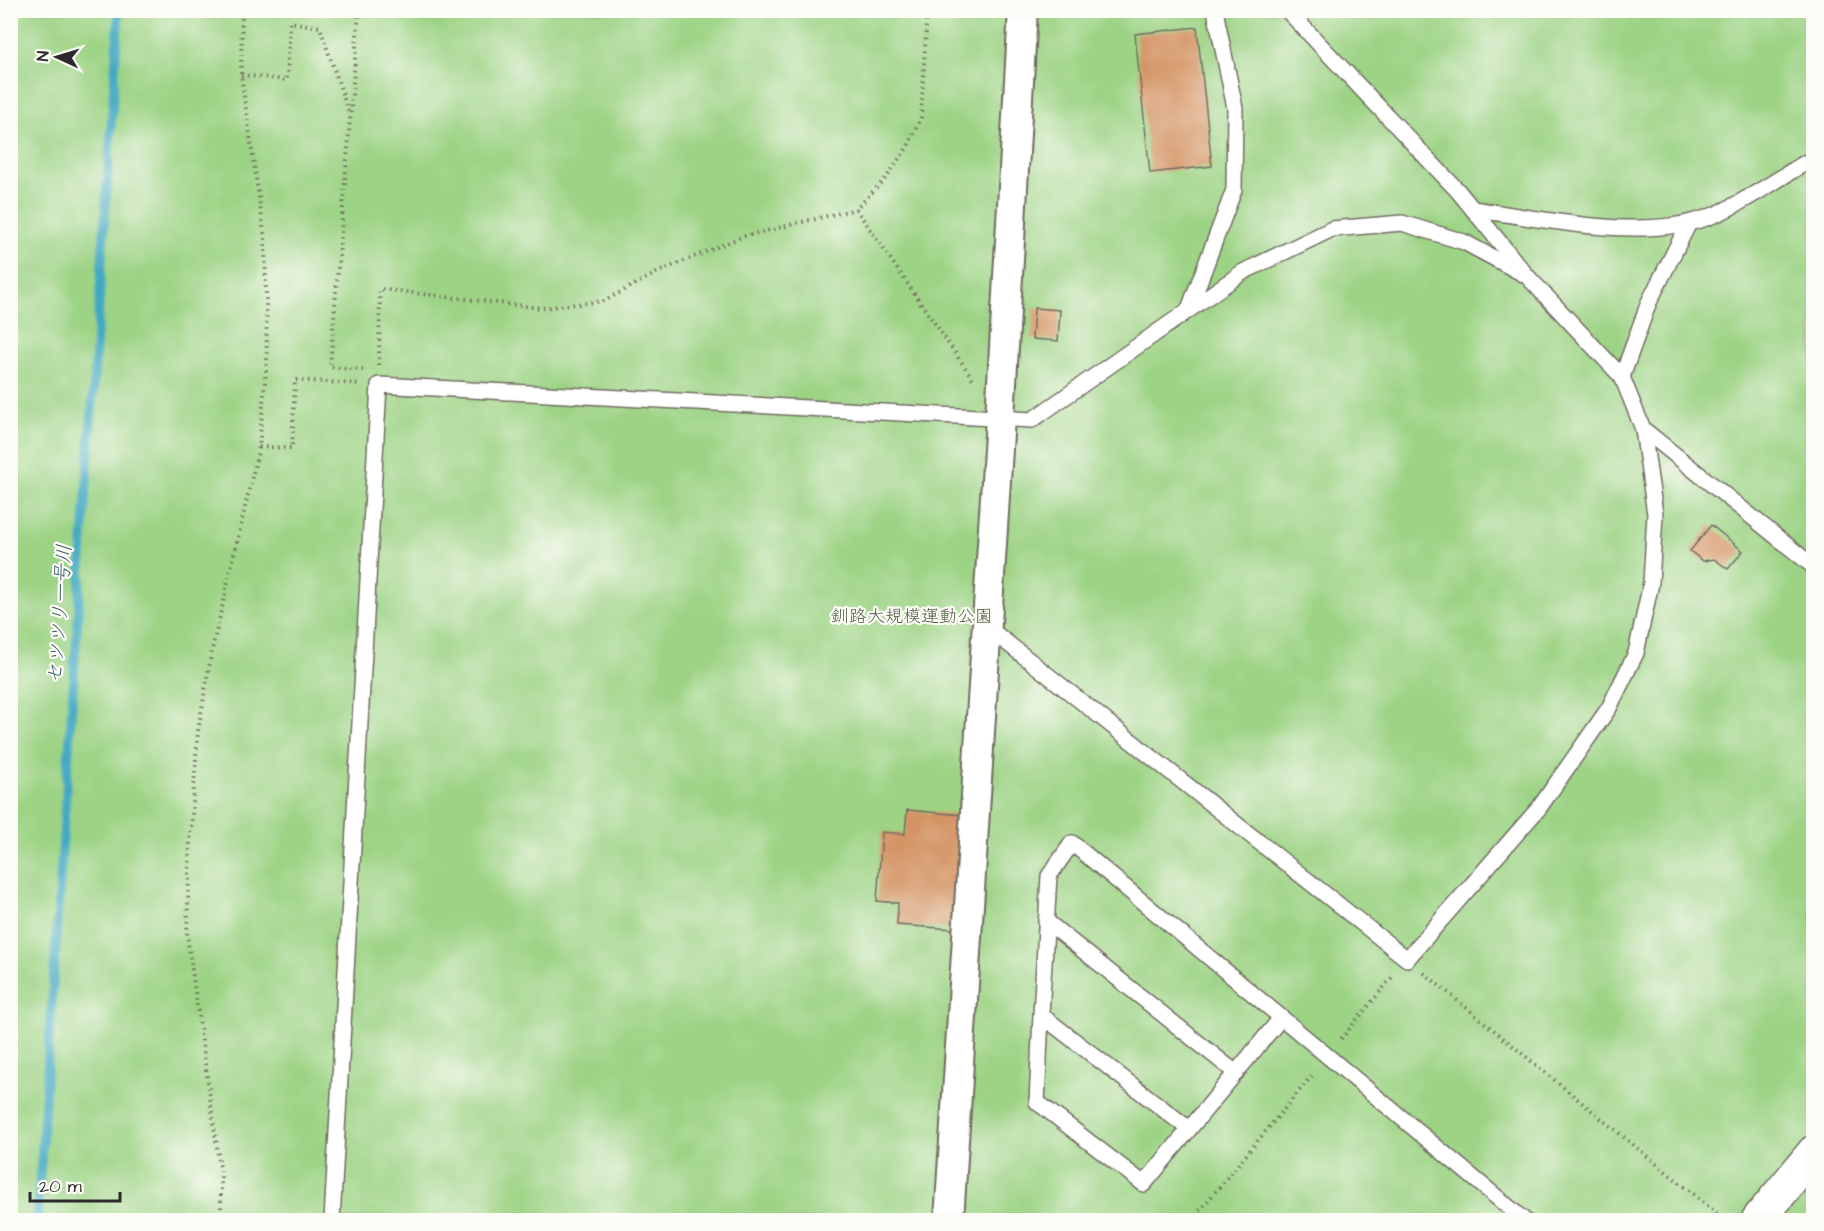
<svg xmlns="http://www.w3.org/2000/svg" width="1824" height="1231" font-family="'Architects Daughter','Klee One',sans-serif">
  <rect width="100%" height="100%" fill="#fdfcf7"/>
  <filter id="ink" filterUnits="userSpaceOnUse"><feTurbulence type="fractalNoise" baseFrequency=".0167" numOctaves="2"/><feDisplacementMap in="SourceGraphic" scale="12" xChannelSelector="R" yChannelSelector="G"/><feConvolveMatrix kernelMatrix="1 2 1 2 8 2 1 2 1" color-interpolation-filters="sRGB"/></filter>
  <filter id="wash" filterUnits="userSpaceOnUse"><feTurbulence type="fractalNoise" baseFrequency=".008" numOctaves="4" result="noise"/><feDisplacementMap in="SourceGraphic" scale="24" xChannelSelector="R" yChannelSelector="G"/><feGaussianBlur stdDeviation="1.35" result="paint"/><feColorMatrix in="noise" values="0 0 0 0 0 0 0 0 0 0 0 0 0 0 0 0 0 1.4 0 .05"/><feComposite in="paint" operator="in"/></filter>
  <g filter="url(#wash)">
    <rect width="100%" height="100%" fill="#efe4c6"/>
    <path fill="#9cd384" stroke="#647f58" stroke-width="1.5" d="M10,11H1813V1220H11Z"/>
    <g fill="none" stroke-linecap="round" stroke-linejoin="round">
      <path stroke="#42a9c2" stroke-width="9" d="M37,1220L119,10"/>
    </g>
    <g id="blocks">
      <g fill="#d49465">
        <path d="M1197,27L1212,166L1150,173L1135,34Z"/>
        <path d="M1034,308L1060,310L1058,341L1032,339Z"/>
        <path d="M1711,525L1743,551L1728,569L1714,559L1703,561L1690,551Z"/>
        <path d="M907,810L962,815L954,929L897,925L898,903L877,901L882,832L905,834Z"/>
      </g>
    </g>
  </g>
  <g filter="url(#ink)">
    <use href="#blocks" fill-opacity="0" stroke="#706c61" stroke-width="1.5"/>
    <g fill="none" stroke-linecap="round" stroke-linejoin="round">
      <defs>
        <g id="service">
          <path d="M1287,10L1458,191L1527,276L1622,377L1643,429L1814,567"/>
          <path d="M1473,209C1543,219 1647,243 1714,215C1748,201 1781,176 1814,158"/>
          <path d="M1189,309L1234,190L1235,108L1215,10"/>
          <path d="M1622,377L1649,302L1689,223"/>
          <path d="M987,627L1407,959L1539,808L1609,708L1636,653L1651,583L1655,514L1643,429"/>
          <path d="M1046,921L1236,1073"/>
          <path d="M1041,1015L1037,1102L1144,1184L1281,1018"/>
          <path d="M1189,1129L1041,1015L1049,876L1072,843L1524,1220"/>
          <path d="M332,1220L379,385L1032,420L1243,272L1332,229L1402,223L1464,242L1527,276"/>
        </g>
        <path id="minor" d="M949,1220L1000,418L1023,10"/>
        <path id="tertiary" d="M1758,1220L1814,1152"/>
      </defs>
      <use href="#service" stroke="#706c61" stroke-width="18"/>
      <use href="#minor" stroke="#706c61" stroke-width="32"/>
      <use href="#tertiary" stroke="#706c61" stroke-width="36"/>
      <g stroke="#706c61" stroke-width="4" stroke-dasharray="1.5 4.5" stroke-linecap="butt">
        <path d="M359,10L330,367L363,370"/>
        <path d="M241,75L287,80L290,22L320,27L349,114"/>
        <path d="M856,209L973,379"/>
        <path d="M379,365L380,289L541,308L604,301L658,272L741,237L856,209L886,178L908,146L921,118L927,10"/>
        <path d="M259,447L292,448L295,380L359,384"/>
        <path d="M1424,973L1720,1216L1716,1220"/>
        <path d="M1341,1039L1394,975"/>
        <path d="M221,1220V1175L187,935L190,841L198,731L212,650L259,447L267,360L265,239L241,75L242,10"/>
        <path d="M1192,1220L1314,1073"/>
      </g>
      <use href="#service" stroke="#fff" stroke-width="15"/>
      <use href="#minor" stroke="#fff" stroke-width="28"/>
      <use href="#tertiary" stroke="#fff" stroke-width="33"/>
    </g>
  </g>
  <g text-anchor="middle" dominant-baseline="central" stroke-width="4.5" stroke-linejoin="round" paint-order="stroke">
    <g font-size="18" fill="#4d5d46" stroke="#fdfcf7">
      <text x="912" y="616">釧路大規模運動公園</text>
    </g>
    <g font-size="20" font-style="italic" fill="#345d67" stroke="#fdfcf7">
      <text transform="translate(60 614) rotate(-86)">セツツリ一号川</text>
    </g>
  </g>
  <rect width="1824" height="1231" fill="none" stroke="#fdfcf7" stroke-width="36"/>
  <g transform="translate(57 57) rotate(274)" stroke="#fdfcf7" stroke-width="4.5" paint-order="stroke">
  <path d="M0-4.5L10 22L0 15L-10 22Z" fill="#2b2b2b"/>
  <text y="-9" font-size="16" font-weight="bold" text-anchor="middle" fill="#2b2b2b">N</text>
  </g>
  <path d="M30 1192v9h90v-9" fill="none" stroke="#2b2b2b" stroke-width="3"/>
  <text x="39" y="1192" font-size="18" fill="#2b2b2b" stroke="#fdfcf7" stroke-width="4.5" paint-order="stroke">20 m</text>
</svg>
